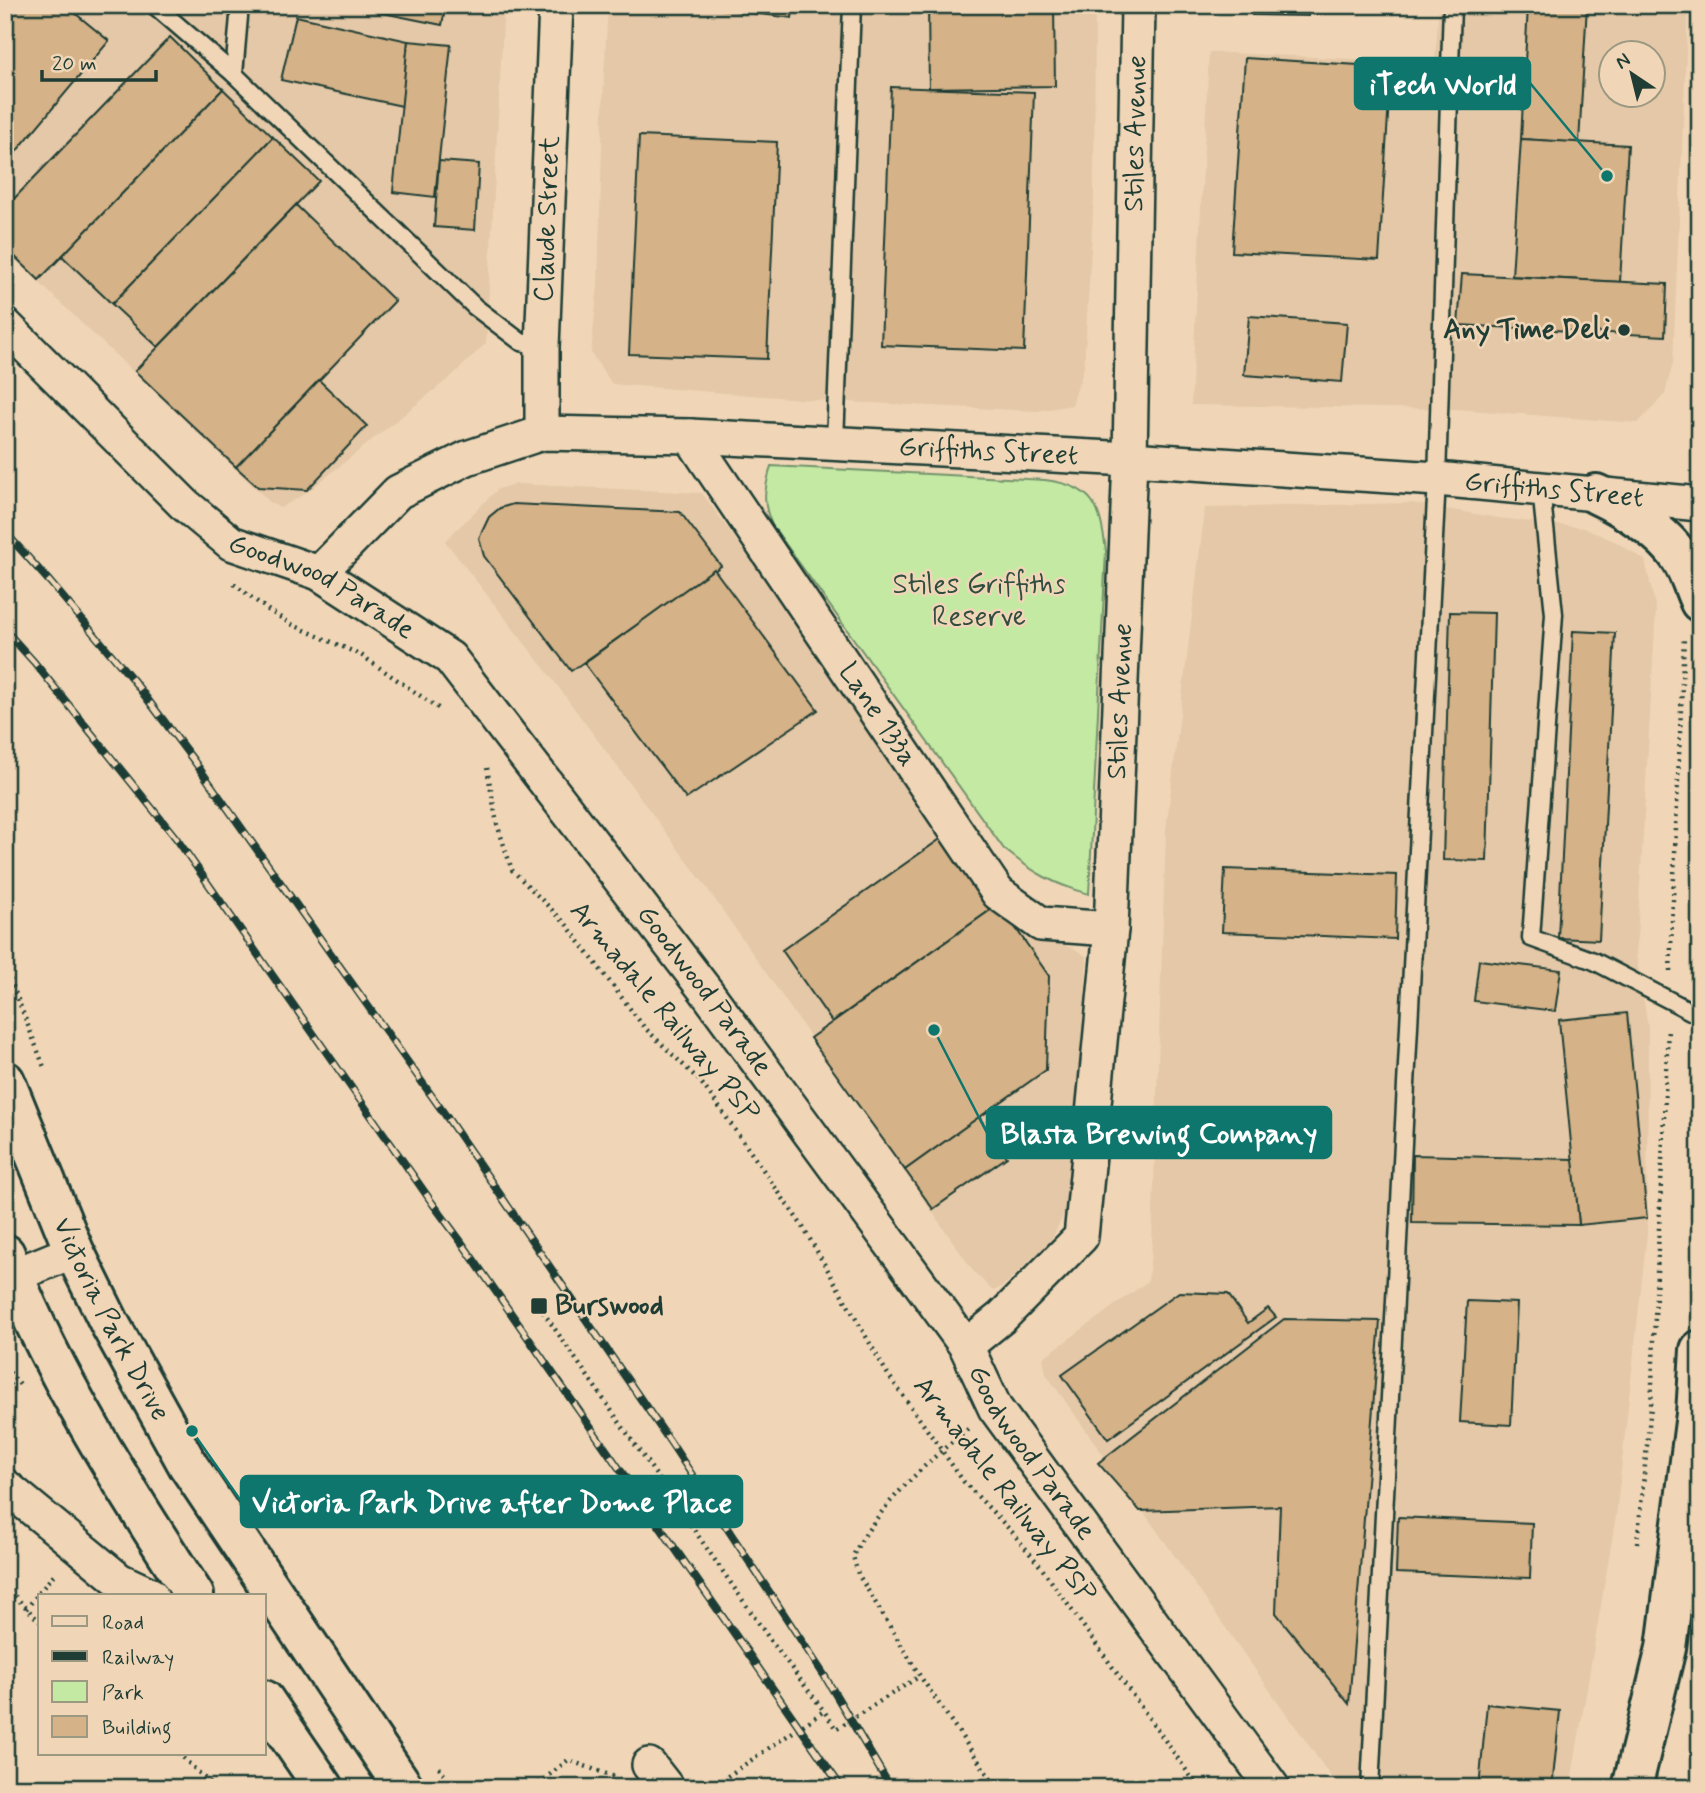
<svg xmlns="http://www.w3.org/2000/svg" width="1705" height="1793" font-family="Mynerve,sans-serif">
  <rect width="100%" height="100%" fill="#f0d6b7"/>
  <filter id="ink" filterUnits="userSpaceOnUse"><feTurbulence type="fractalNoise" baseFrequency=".0143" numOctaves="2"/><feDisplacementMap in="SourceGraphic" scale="14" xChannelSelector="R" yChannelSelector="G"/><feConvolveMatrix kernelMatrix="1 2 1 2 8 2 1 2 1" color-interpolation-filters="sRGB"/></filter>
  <g filter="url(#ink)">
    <g fill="#e4c8a7" fill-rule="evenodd">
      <path d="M5,5H504L486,343L453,375L305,494L280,508L271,503L5,250Z"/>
      <path d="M608,5H1095L1094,198L1084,367L1072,405L1037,411L827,401L612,384L591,353L598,285L604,76Z"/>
      <path d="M1439,5H1688L1673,363L1665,394L1638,423L1455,409L1191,405L1209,52L1435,63ZM1610,52H1652V94H1610Z"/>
      <path d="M516,484L702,493L1016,926L1075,949L1087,957L1078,1134L1070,1201L1051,1241L1003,1286L993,1291L974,1272L707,888L554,681L445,541L498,489Z"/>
      <path d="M1412,503L1498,518L1584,528L1616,542L1645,560L1656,610L1636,955L1648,1027L1647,1234L1616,1516L1570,1788H1339L1046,1374L1043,1358L1148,1281L1152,1243L1166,830L1205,508Z"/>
    </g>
    <path fill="#c4e9a3" stroke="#72936c" stroke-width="2" d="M771,466L1045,480C1095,486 1100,507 1106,551L1089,894C1053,884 1034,873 1004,849L772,525C762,502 764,491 771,466Z"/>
    <g fill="#d5b287" stroke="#1f3d34" stroke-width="2">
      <path d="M8,5H65L109,41L5,165V9Z"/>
      <path d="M344,5H446L442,25Z"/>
      <path d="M688,5H794L792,18Z"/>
      <path d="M928,5H1054L1055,86L929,88Z"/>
      <path d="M1252,5H1308V16L1252,15Z"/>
      <path d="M1528,5H1587L1579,143L1521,139Z"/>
      <path d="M296,16L408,41L402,106L281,80Z"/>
      <path d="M170,37L223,89L39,280L5,247V208Z"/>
      <path d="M408,41L451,45L435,197L393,192Z"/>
      <path d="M1245,58L1391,67L1379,260L1232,252Z"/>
      <path d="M891,87L1034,92L1024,351L881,345Z"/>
      <path d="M223,89L273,137L112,304L62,256Z"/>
      <path d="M639,136L777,142L767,359L629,354Z"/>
      <path d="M273,137L319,181L158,347L112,304Z"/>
      <path d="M1521,139L1628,145L1620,282L1512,276Z"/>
      <path d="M439,161L479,164L475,230L434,227Z"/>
      <path d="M296,205L395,301L236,467L135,371Z"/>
      <path d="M1462,274L1667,284L1665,336L1458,325Z"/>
      <path d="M1249,316L1347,323L1342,382L1244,375Z"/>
      <path d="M319,380L367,426L307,490L258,487L236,467Z"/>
      <path d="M513,504L680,512L721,566L571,671L484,556L479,538L489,517L500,508Z"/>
      <path d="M714,569L818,710L686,799L584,663Z"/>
      <path d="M1450,612L1494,613L1487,861L1443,860Z"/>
      <path d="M1573,631L1615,633L1599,940L1558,938Z"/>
      <path d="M949,833L999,904L832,1022L782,950Z"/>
      <path d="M1225,869L1397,875L1395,939L1222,932Z"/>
      <path d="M999,904L1049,976L1046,1070L905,1170L810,1038Z"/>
      <path d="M1479,960L1561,970L1555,1011L1474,1001Z"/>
      <path d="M1627,1013L1647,1218L1579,1225L1559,1020Z"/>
      <path d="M979,1117L1007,1157L933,1209L905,1170Z"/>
      <path d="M1413,1155L1573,1159L1579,1225L1412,1223Z"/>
      <path d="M1179,1292L1228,1294L1248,1323L1268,1308L1276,1317L1108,1439L1062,1375Z"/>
      <path d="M1467,1301L1517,1303L1511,1425L1460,1422Z"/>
      <path d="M1284,1319L1380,1321L1349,1704L1276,1613L1280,1506L1140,1511L1098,1463Z"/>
      <path d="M1398,1517L1532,1523L1530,1578L1396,1573Z"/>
      <path d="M1487,1704L1560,1711L1552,1788H1479Z"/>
    </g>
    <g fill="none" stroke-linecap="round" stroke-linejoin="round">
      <defs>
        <g id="lane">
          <path d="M154,5L234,74L475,307L521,342L542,347"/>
          <path d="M234,74L240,5"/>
          <path d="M835,442L852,5"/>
          <path d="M1541,489L1554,614L1531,938L1594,961L1700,1016"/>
          <path d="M1370,1788L1437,479L1452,5"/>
        </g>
        <g id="street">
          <path id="s1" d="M5,325L184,504L231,543L319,573L450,658L706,991L966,1346L995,1408L1273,1788"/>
          <path id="s2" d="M542,433V347L556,5"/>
          <path id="s3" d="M690,436L998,893L1041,924L1111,929"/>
          <path id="s4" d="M319,573L398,492L467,458L542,433L690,436L1130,459L1437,479L1700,504"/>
          <path d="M5,1279L74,1251"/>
          <path id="s5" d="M966,1346L1002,1317L1081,1237L1111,929L1130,459L1138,5"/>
          <path d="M5,1486L119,1580L151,1595"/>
          <path d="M649,1765L667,1788"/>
        </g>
        <g id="secondary">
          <path id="s6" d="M5,1081L74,1251L110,1324L188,1465L404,1788"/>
          <path d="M5,1254C52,1375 124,1487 194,1595"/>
          <path d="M264,1700L324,1788"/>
        </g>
        <g id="highway">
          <path d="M1596,494C1624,507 1666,533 1682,561C1690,574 1694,589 1700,602"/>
          <path d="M1632,1788L1666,1648L1696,1414L1700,1350"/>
        </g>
      </defs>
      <use href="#lane" stroke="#1f3d34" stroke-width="21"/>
      <use href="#street" stroke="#1f3d34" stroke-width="38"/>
      <use href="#secondary" stroke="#1f3d34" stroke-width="44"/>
      <use href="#highway" stroke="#1f3d34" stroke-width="44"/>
      <g stroke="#1f3d34" stroke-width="4.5" stroke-dasharray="2 5" stroke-linecap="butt">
        <path d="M1700,386V402"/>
        <path d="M234,584L268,610L291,624L361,655L441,710"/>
        <path d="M487,768L497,824L512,870L566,924L644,1027L700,1081L717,1104L803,1227L887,1373L964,1482L1012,1532L1041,1567L1199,1788"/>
        <path d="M5,966L44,1067"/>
        <path d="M1670,971L1684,637"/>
        <path d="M539,1306L771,1641L824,1711"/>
        <path d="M5,1367L20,1385"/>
        <path d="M5,1390L13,1380"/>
        <path d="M968,1429C928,1460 875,1510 853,1556L858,1574L920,1676L997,1788"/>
        <path d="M1637,1544L1651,1406L1668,1028"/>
        <path d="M5,1586L40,1622"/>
        <path d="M26,1609L55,1573"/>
        <path d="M178,1753L215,1788"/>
        <path d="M439,1767L453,1788"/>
        <path d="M533,1788L568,1760L615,1777"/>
        <path d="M710,1788L824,1711L836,1729L920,1676"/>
        <path d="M1589,1788L1592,1775"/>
      </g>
      <use href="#lane" stroke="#f0d6b7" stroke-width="16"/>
      <use href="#street" stroke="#f0d6b7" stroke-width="33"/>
      <use href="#secondary" stroke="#f0d6b7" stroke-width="38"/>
      <use href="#highway" stroke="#f0d6b7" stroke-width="38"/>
      <defs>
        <g id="rail">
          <path d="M5,532L50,582L133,680L194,761L446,1116L671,1443L824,1675L891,1788"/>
          <path d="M5,630L34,662L176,838L433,1204L462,1243L842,1788"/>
        </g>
      </defs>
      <use href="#rail" stroke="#1f3d34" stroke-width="8"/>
      <use href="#rail" stroke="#f0d6b7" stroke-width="5" stroke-dasharray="16" stroke-linecap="butt"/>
    </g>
  </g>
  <g fill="#1f3d34" stroke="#f0d6b7" stroke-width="2.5">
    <circle cx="1624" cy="330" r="7"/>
    <rect x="530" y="1297" width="18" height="18" rx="3.5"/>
  </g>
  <g text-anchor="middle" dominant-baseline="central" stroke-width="5" stroke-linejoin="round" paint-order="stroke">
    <g font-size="28" fill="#1f3d34" stroke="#f0d6b7">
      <text stroke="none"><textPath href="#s5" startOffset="1264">Stiles Avenue</textPath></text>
      <text stroke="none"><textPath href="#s2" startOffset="214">Claude Street</textPath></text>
      <text stroke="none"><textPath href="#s4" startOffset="716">Griffiths Street</textPath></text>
      <text stroke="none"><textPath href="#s4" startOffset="1283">Griffiths Street</textPath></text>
      <text stroke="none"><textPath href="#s1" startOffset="415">Goodwood Parade</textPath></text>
      <text stroke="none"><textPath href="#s5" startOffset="696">Stiles Avenue</textPath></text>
      <text stroke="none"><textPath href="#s3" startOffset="336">Lane 133a</textPath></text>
      <text stroke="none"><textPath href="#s1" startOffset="982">Goodwood Parade</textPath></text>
      <text transform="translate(664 1012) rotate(50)">Armadale Railway PSP</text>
      <text stroke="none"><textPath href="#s6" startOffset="261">Victoria Park Drive</textPath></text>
      <text stroke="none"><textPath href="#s1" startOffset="1549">Goodwood Parade</textPath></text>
      <text transform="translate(1004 1490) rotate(52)">Armadale Railway PSP</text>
    </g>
    <g font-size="28" font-weight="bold" fill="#1f3d34" stroke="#f0d6b7" text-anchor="end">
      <text x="1610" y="330">Any Time Deli</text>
      <text x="555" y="1306" text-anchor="start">Burswood</text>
    </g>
    <g font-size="28" fill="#304e3f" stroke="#f0d6b7">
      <text x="979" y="585">Stiles Griffiths<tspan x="979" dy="32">Reserve</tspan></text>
    </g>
  </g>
  <path fill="none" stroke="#0f766e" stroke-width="2.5" d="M1607 176L1530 83M934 1030L987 1133M192 1431L241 1501"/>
  <g fill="#0f766e" stroke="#f0d6b7" stroke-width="2.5">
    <circle cx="1607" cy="176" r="7"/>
    <circle cx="934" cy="1030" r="7"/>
    <circle cx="192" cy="1431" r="7"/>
  </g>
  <g fill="#0f766e" stroke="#0f766e" stroke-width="2.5">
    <rect x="1355" y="58" width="175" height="51" rx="7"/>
    <rect x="987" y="1107" width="344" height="51" rx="7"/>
    <rect x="241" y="1476" width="501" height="51" rx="7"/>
  </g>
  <g font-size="30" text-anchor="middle" font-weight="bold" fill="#fff">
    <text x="1443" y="94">iTech World</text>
    <text x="1159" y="1143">Blasta Brewing Company</text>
    <text x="492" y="1512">Victoria Park Drive after Dome Place</text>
  </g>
  <rect width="1705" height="1793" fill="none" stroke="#f0d6b7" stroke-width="28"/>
  <rect x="14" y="14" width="1677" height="1765" fill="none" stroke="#1f3d34" stroke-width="2.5" filter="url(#ink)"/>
  <rect x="38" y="1594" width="228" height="161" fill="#f0d6b7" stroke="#9c9983" stroke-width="2"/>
  <rect x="52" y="1616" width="35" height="10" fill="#f0d6b7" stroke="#9c9983" stroke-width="2"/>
  <text x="102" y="1629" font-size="21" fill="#1f3d34">Road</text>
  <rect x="52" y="1651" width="35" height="10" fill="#1f3d34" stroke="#9c9983" stroke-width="2"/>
  <text x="102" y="1664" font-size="21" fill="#1f3d34">Railway</text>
  <rect x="52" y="1681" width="35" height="21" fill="#c4e9a3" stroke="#9c9983" stroke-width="2"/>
  <text x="102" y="1699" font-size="21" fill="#1f3d34">Park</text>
  <rect x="52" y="1716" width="35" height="21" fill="#d5b287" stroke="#9c9983" stroke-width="2"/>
  <text x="102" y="1734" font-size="21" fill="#1f3d34">Building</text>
  <g transform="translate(1632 74) rotate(325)"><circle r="33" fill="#f0d6b7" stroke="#9c9983" stroke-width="2"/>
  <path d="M0-5L12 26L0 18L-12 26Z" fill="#1f3d34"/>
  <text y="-10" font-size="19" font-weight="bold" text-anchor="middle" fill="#1f3d34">N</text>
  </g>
  <path d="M42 70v10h114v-10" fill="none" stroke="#1f3d34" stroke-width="3.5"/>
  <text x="52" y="70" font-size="21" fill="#1f3d34" stroke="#f0d6b7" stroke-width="5" paint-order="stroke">20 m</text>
</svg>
